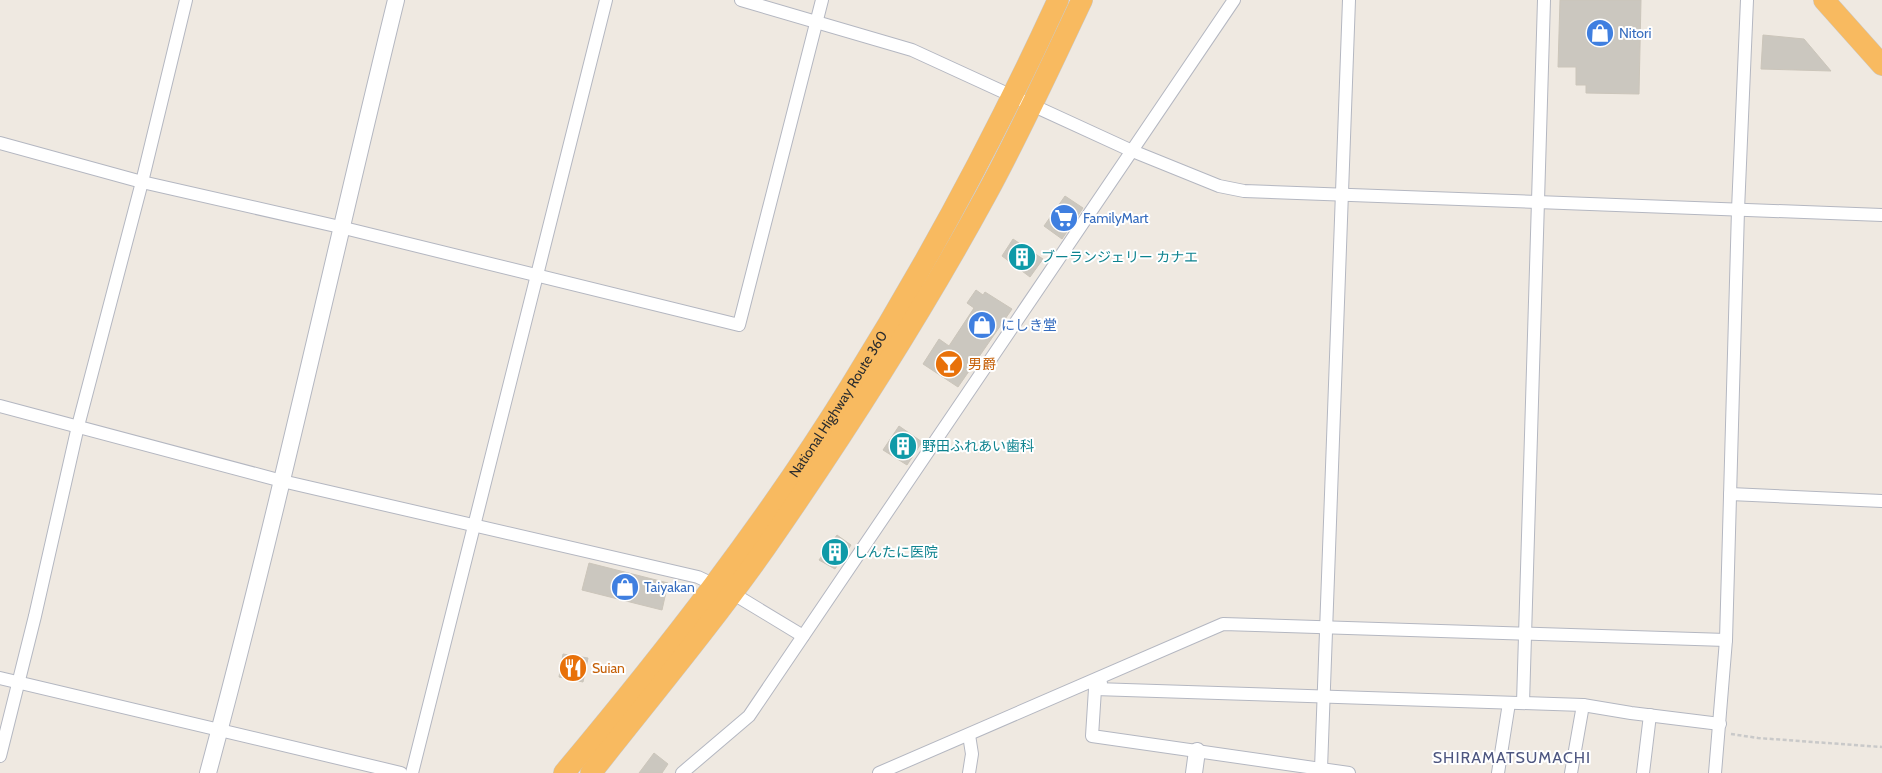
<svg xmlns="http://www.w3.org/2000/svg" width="1882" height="773" font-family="Cabin,'Noto Sans JP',sans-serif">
  <rect width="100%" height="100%" fill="#efe9e1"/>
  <g fill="#cbc7bf" stroke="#cbc5ba">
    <path d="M1560,0H1641L1639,94L1586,93V85H1576V67H1558Z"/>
    <path d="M1763,35L1804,39L1831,71L1761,69Z"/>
    <path d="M1065,196L1083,208L1062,239L1044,226Z"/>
    <path d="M1013,239L1043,259L1030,277L1002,256Z"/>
    <path d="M976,290L983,295L985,292L1012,309L958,387L923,364L939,339L949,346L974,308L967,303Z"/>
    <path d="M899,426L922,442L907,465L883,450Z"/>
    <path d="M837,535L851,545L835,569L819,560Z"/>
    <path d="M589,563L668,583L662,610L582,590Z"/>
    <path d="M563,654L588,658L583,682L559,677Z"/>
    <path d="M654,753L668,764L662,773H639Z"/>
  </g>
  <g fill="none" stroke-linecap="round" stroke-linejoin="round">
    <defs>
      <g id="minor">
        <path d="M741,0L912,50L1130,150L1219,186L1244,191L1882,215"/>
        <path d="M0,143L142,182L340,227L739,325L822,0"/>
        <path d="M0,406L282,481L698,577L732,593L803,636"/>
        <path d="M1730,494L1882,501"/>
        <path d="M0,678L401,773"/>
        <path d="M1101,683L1095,689L1092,736L1349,773"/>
        <path d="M1095,689L1583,705L1631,713L1720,724"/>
        <path d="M1523,703L1544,0"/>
        <path d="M969,735L972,754L969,773"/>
        <path d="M0,756L35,616L78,426L142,182L186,0"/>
        <path d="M1321,769L1349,0"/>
        <path d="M412,773L606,0"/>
        <path d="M682,773L749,716L1234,0"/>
        <path d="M879,773L1223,624L1726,640"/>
        <path d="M1498,773L1509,703"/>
        <path d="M1571,773L1583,705"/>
        <path d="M1643,773L1650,715"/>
        <path d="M1715,773L1726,640L1738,210L1747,0"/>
      </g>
      <g id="tertiary">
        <path d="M208,773C277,517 333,257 396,0"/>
        <path d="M1194,773L1197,751"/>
      </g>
      <g id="trunk">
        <path d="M1824,0L1882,65"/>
        <path id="s1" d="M564,773C666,651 766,523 850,387C928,262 997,133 1058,0"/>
        <path d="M591,773C650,698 711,625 766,547C845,433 920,316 986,195C1021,131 1051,65 1082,0"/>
      </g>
    </defs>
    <use href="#minor" stroke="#b4b7c1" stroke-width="14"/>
    <use href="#tertiary" stroke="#b4b7c1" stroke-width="18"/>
    <use href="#trunk" stroke="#c9c9c9" stroke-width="22"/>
    <path stroke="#c9c9c9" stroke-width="2.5" stroke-dasharray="4 2.5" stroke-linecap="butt" d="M1731,734L1758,738L1882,747"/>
    <use href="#minor" stroke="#fff" stroke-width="12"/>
    <use href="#tertiary" stroke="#fff" stroke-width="16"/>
    <use href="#trunk" stroke="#f8ba60" stroke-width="21"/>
  </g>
  <defs>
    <symbol id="shop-disc" viewBox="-11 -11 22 22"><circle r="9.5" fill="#3f7fe0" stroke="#fff"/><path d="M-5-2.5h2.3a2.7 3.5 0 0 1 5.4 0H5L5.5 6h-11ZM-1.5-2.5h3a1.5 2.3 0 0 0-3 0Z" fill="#fff"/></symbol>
    <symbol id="supermarket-disc" viewBox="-11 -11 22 22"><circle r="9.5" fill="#3f7fe0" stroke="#fff"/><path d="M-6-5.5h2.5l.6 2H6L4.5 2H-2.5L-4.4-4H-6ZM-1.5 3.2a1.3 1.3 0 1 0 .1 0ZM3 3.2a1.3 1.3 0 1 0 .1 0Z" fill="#fff"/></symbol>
    <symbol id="building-disc" viewBox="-11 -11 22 22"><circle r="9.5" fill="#0f9aa8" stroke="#fff"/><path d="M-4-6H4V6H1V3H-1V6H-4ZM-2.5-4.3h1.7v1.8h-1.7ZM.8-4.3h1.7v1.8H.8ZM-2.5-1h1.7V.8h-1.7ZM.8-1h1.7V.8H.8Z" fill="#fff"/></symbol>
    <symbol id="bar-disc" viewBox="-11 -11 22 22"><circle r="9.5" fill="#e8710a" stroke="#fff"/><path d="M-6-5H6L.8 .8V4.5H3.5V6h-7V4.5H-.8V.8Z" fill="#fff"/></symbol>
    <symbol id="restaurant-disc" viewBox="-11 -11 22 22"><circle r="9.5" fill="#e8710a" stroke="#fff"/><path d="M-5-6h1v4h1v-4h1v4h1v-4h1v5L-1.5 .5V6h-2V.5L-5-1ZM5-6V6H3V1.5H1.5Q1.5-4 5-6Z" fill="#fff"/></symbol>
  </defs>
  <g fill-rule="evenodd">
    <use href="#shop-disc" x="1584" y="17" width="32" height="32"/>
    <use href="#supermarket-disc" x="1048" y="202" width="32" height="32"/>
    <use href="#building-disc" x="1006" y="241" width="32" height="32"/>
    <use href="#shop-disc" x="966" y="309" width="32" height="32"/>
    <use href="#bar-disc" x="933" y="348" width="32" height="32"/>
    <use href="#building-disc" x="887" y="430" width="32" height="32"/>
    <use href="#building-disc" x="819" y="536" width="32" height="32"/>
    <use href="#shop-disc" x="609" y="571" width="32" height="32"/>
    <use href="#restaurant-disc" x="557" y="652" width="32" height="32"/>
  </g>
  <g text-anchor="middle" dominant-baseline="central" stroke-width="4" stroke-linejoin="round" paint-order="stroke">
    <g font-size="14" fill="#366cbe" stroke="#fff" text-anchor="start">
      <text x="1619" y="33">Nitori</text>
      <text x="1083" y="218">FamilyMart</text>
      <text x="1001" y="325">にしき堂</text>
      <text x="644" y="587">Taiyakan</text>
    </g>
    <g font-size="14" fill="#0d838f" stroke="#fff" text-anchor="start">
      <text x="1041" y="257">ブーランジェリー カナエ</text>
      <text x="922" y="446">野田ふれあい歯科</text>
      <text x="854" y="552">しんたに医院</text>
    </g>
    <g font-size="14" fill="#c56008" stroke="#fff" text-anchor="start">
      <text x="968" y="364">男爵</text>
      <text x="592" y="668">Suian</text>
    </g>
    <g font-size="14" fill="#2e2e2e" stroke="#fff">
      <text stroke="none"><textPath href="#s1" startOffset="460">National Highway Route 360</textPath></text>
    </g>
    <g font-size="16" letter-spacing="1" fill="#4d5680" stroke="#fff">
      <text x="1512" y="757">SHIRAMATSUMACHI</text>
    </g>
  </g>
</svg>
